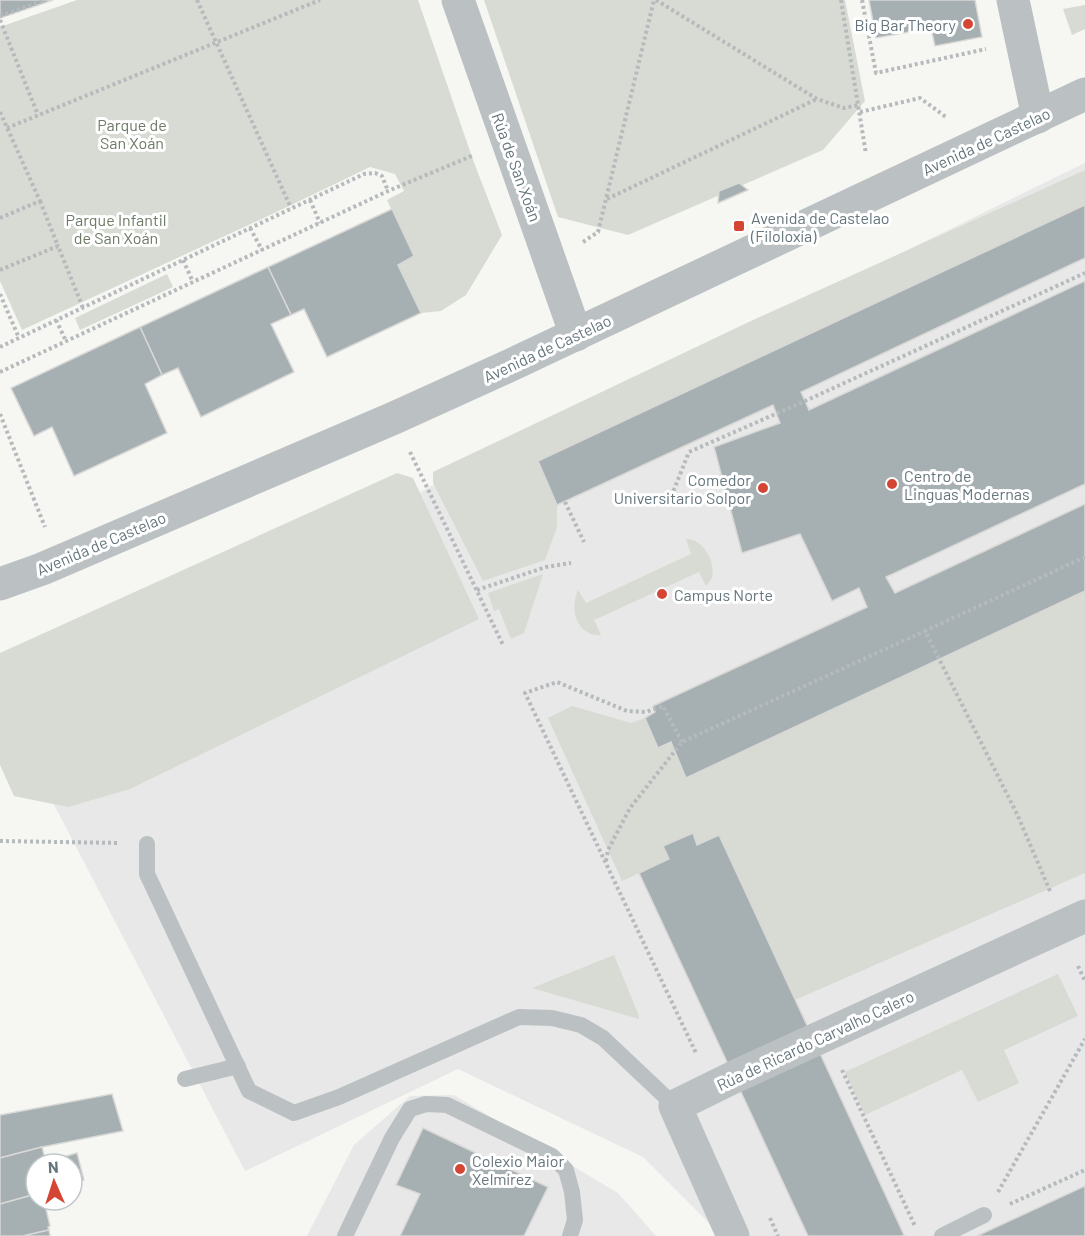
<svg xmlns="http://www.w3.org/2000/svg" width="1085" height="1236" font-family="Barlow,sans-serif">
  <rect width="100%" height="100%" fill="#f6f6f3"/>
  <g fill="#e7e8e7">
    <path d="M1085,163V1236H722L643,1157L458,1069L245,1171L11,722L467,466Z"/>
    <path d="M454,1095L618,1193L656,1236H307L354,1145L410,1096Z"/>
  </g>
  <g fill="#d7dbd3">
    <path d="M77,0H418L473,160L502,235L466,295L441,311L421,313L398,265L414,256L387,200L404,191L395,174L370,167L285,208L22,330L0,281V27Z"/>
    <path d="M484,0H845L865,101L823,150L628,235L558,217Z"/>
    <path d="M1085,5V29L1072,35L1063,9Z"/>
    <path d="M1085,170V205L539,461L557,505V527L545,560L483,581L433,483V472L753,320Z"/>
    <path d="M167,274L173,287L80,330L75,318Z"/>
    <path d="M397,473L413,478L479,619L130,789L68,807L14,796L0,765V653Z"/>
    <path d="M686,539C702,538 716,561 712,577C711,580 708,583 706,586L699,572L594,620L601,635C598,635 594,635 591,634C572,625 572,605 578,590L586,603L691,554Z"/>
    <path d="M543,574L524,633L511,639L499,609L494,611L488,593Z"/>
    <path d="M1085,591V873L795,1000L719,835L697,845L693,833L664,847L669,859L622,881L548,718L572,706L631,723L645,718L658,747L671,742L686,777Z"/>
    <path d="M614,955L639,1016V1019L532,988Z"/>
    <path d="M1058,974L1078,1016L1004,1050L1019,1083L978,1102L962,1070L865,1115L845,1072Z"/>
  </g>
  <g fill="#a6afb2" stroke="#d8d8d6" stroke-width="1.5">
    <path d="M0,0H53L0,18Z"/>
    <path d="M869,0H975L982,37L935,46L931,28L876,38Z"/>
    <path d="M739,183L748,190L718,203L719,191Z"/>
    <path d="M1085,205V258L801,392L809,410L1085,281V484L886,577L895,593L1085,504V591L686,778L671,742L658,748L645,718L655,712L653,706L867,607L859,588L832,601L800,534L742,553L714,447L780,423L773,405L557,505L538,461Z"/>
    <path d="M392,209L414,256L398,265L421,313L327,357L304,309L291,315L268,267Z"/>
    <path d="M268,267L291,315L271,324L294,372L201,417L178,368L162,375L140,327Z"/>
    <path d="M140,327L162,375L145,384L167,433L74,476L52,427L34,436L11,388Z"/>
    <path d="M693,833L697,845L719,835L904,1235L901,1236H808L639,873L669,859L663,846Z"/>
    <path d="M112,1094L123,1131L42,1147L0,1158V1115Z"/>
    <path d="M423,1128L548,1187L524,1236H400L420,1194L396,1185Z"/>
    <path d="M42,1147L46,1162L77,1153L84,1180L72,1183V1164H36V1194L0,1204V1158Z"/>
    <path d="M1085,1186V1236H977Z"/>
    <path d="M36,1194V1200H44L50,1226L48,1227L49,1230L23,1236H0V1204Z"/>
    <path d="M49,1230L50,1236H23Z"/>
  </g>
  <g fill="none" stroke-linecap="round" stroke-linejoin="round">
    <g stroke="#b6babc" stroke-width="4" stroke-dasharray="3 3" stroke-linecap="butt">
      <path d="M197,0L291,208"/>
      <path d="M656,0L817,99L844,108L859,105"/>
      <path d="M841,0L866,154"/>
      <path d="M862,0L876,73L986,49"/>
      <path d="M0,16L46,0"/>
      <path d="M0,20L38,115"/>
      <path d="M0,112L40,201L0,218"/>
      <path d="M860,112L920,98L946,117"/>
      <path d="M7,128L320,0"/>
      <path d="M607,199L817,99"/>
      <path d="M310,200L320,223"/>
      <path d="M40,201L58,246"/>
      <path d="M250,228L262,250"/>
      <path d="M583,242L598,232L654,0"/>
      <path d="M183,260L193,282"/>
      <path d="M0,270L58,246L83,308"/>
      <path d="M0,294L19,338"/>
      <path d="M56,320L66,341"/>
      <path d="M0,347L364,174L375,173L382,176L388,191"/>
      <path d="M0,372L388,191L474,155"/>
      <path d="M0,414L45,527"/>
      <path d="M410,452L503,645"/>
      <path d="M565,502L584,542"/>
      <path d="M669,502L689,452L805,401L1085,273"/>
      <path d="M477,590L546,567L571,563"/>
      <path d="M682,742L663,706L646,712L627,711L557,682L525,693L696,1053"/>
      <path d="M0,841L119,843"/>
      <path d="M606,861L608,850L630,808L682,742L925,631"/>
      <path d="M1050,891L1017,814L925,631L1085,557"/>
      <path d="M1078,966L1085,981"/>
      <path d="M842,1070L915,1226"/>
      <path d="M998,1192L1085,1039"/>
      <path d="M1010,1204L1085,1170"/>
      <path d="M770,1218L778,1236"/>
    </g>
    <g stroke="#bbc1c3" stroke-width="16">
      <path d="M147,844V874L249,1091L294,1113L339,1097L519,1017L552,1018L581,1025L603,1038L675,1106"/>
      <path d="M185,1079L238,1066"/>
      <path d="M345,1236L392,1138L410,1109L426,1104L447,1105L552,1156L566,1170L572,1192L575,1220L570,1236"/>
      <path d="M942,1236L984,1215"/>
    </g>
    <g stroke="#bbc1c3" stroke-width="33">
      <path d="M458,0L576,335"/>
      <path d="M1013,0L1038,117"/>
      <path d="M733,1236L675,1106L734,1077L1085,916"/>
    </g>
    <path stroke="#bbc1c3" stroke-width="33" d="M0,584L42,569L394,418L513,364L1085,94"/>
  </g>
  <g fill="#d54534" stroke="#fff" stroke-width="2">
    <circle cx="968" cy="24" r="6"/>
    <rect x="733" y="220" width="12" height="12" rx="3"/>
    <circle cx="892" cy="484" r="6"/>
    <circle cx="763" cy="488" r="6"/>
    <circle cx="662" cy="594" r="6"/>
    <circle cx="460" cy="1169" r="6"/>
  </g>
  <g text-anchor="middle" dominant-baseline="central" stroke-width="6" stroke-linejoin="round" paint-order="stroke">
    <g font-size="16" fill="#64757c" stroke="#fff" text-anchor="start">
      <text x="956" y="24" text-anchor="end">Big Bar Theory</text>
      <text x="751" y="217">Avenida de Castelao<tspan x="751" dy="18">(Filoloxía)</tspan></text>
      <text x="904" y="475">Centro de<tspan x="904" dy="18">Linguas Modernas</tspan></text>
      <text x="751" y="479" text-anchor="end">Comedor<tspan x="751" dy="18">Universitario Solpor</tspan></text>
      <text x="674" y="594">Campus Norte</text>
      <text x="472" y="1160">Colexio Maior<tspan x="472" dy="18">Xelmírez</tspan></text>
    </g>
    <g font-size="16" fill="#6c7a66" stroke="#fff">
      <text x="132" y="124">Parque de<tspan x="132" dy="18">San Xoán</tspan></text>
      <text x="116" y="219">Parque Infantil<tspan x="116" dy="18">de San Xoán</tspan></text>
    </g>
    <g font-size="16" fill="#64757c" stroke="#fff">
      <text transform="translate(986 141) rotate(-25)">Avenida de Castelao</text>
      <text transform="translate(517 167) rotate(70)">Rúa de San Xoán</text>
      <text transform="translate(547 348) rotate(-25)">Avenida de Castelao</text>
      <text transform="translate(101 543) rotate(-23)">Avenida de Castelao</text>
      <text transform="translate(815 1040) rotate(-25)">Rúa de Ricardo Carvalho Calero</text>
    </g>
  </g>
  <g transform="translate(54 1182) rotate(357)"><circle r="28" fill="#ffffff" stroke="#c1c8cb" stroke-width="1.5"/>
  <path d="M0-4.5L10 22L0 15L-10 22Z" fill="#d54534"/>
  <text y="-9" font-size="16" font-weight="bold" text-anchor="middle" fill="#64757c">N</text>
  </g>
</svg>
